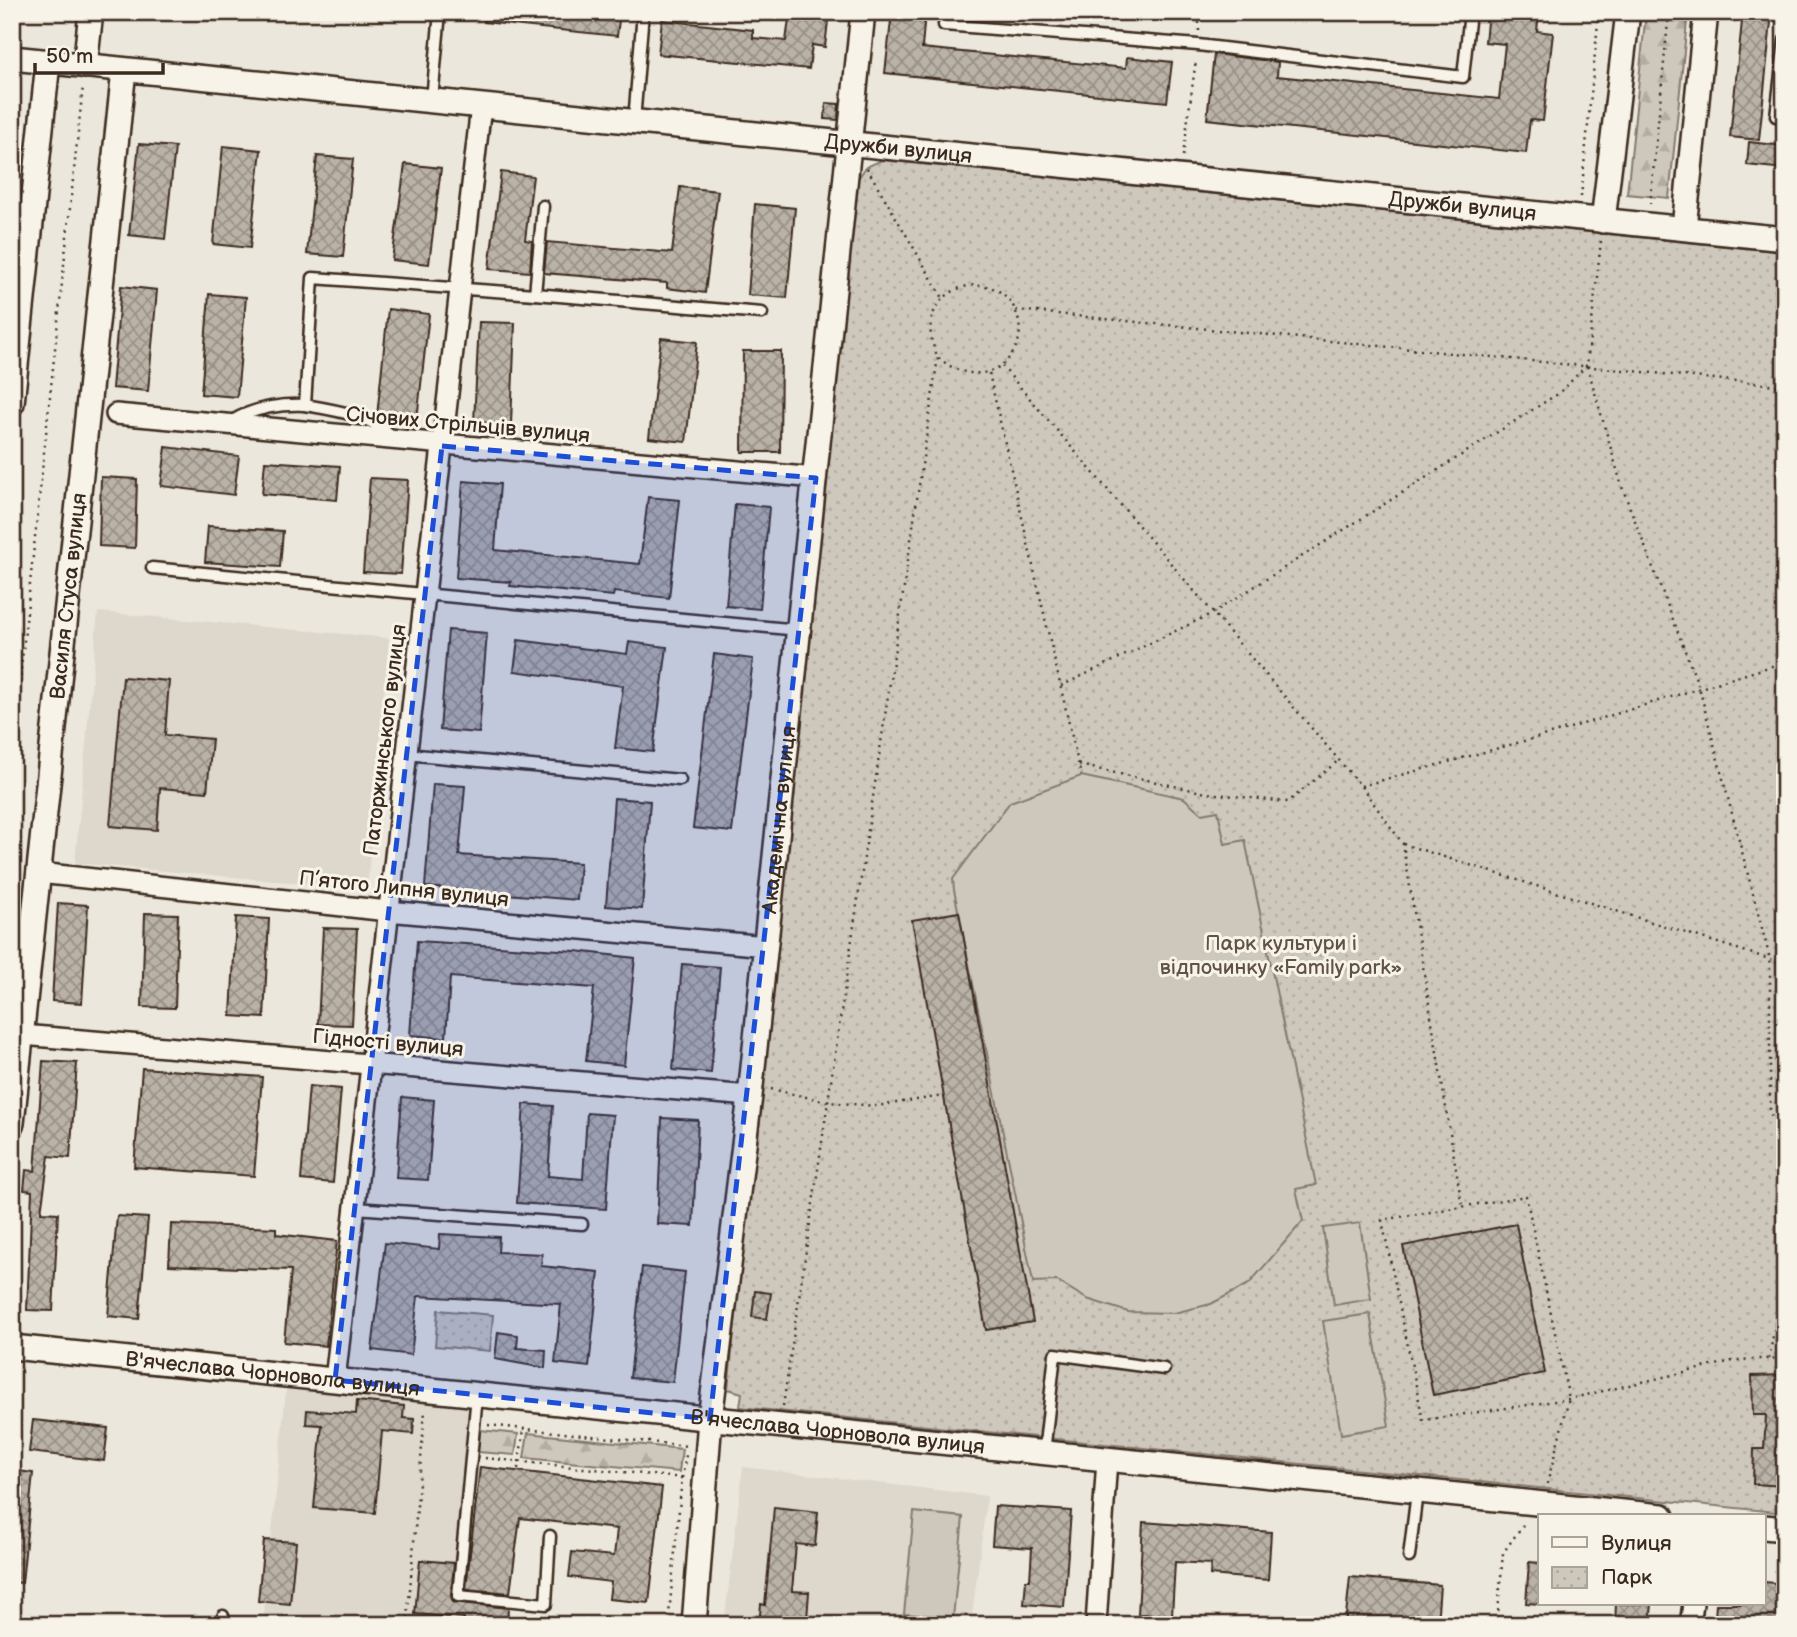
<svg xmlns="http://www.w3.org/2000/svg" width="1797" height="1637" font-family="'Balsamiq Sans',sans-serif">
  <defs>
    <pattern id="forest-firs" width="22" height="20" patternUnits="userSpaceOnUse" patternTransform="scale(1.75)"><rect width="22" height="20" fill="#cec8bc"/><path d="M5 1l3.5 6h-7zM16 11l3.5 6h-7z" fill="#b2aca1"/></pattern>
    <pattern id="park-dots" width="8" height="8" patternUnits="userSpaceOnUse" patternTransform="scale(1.75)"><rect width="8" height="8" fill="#cec8bc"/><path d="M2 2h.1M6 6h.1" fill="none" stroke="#b2aca1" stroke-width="1.8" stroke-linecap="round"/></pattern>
    <pattern id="building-cross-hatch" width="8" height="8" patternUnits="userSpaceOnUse" patternTransform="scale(1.75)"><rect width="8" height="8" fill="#bab2a7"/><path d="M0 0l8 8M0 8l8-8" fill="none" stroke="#989187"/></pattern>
  </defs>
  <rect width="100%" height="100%" fill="#ece7dc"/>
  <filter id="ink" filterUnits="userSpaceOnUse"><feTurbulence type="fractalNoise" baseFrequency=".0143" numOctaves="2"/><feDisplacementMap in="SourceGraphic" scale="14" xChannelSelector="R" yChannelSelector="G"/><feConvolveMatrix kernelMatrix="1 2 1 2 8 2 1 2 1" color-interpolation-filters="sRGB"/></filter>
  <g filter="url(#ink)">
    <g fill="#ddd7cc">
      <path d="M98,612L389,638L367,889L75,863Z"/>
      <path d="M286,1390L470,1404L448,1625H263Z"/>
      <path d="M743,1467L987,1496L971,1625H724Z"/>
    </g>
    <g fill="url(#forest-firs)" stroke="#84796d" stroke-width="2">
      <path d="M1646,12H1688L1669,198L1627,194Z"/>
      <path d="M480,1430L518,1434L515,1455L478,1452Z"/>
      <path d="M528,1433L682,1449L679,1472L524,1458Z"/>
    </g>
    <g fill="url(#park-dots)" stroke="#84796d" stroke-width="2">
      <path d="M882,160L1785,252V1513L740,1407L742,1393L728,1389L857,180L866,167Z"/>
      <path d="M438,1310L493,1315L490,1351L435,1346Z"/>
    </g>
    <g fill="#cec8bc" stroke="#84796d" stroke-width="2">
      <path d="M1081,776L1184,798L1202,814L1218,811L1225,844L1245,840L1316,1185L1296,1189L1303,1221L1249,1284L1211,1304L1174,1313L1128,1312L1087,1299L1057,1281L1033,1282L954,890L953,879L1010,802Z"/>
      <path d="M1360,1223L1371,1299L1334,1305L1323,1228Z"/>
      <path d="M1370,1314L1389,1426L1341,1434L1323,1321Z"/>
      <path d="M914,1512L963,1517L953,1618L904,1614Z"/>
    </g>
    <g fill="url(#building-cross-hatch)" stroke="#3b2a1e" stroke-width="2">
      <path d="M485,12H620L617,36L484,22Z"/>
      <path d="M790,12H829L825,47L812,45L809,69L658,54L662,20L753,30V38L786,41Z"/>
      <path d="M892,12H925L922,48L1126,68L1127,57L1172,62L1167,102L885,73Z"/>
      <path d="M1488,12H1539L1537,31L1553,33L1543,121L1530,120L1526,153L1207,119L1214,54L1278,62L1277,76L1499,99L1505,44L1485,42Z"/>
      <path d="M1743,12H1772L1759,140L1730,137Z"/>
      <path d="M826,103L839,104L838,120L825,119Z"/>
      <path d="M1749,142L1785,146V169L1747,165Z"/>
      <path d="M139,144L175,147L165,239L129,235Z"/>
      <path d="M223,146L261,150L250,248L213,244Z"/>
      <path d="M317,156L353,159L343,257L307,254Z"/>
      <path d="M405,164L441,168L429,264L392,260Z"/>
      <path d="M501,172L533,176L525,240L532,241L530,272L489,269Z"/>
      <path d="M680,187L718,191L705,293L667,288V283L544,273L547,242L672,253Z"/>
      <path d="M755,204L795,208L787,298L748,295Z"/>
      <path d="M121,286L157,290L148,391L112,388Z"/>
      <path d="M209,294L246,297L237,397L201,394Z"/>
      <path d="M388,309L429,314L417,420L377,416Z"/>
      <path d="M479,322L515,323L511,424L474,422Z"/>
      <path d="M661,338L697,342L686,442L649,438Z"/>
      <path d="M743,351H781L780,452H742Z"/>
      <path d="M166,447L239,456L234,495L161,486Z"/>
      <path d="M265,461L340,466L337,500L262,494Z"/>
      <path d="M101,477L137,479L135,548L99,546Z"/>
      <path d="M370,478L408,480L401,574L363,572Z"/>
      <path d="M463,481L500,484L495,550L640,564L648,497L680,500L669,598L614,592L613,596L510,586L511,582L456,578Z"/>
      <path d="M735,504L769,507L760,609L726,606Z"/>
      <path d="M208,526L283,531L280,567L205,562Z"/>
      <path d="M448,630L487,633L479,733L440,730Z"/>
      <path d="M518,640L627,654L629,642L667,647L653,752L615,748L623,686L514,671Z"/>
      <path d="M714,654L753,659L732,832L693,828Z"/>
      <path d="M123,677L169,681L165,735L212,739L207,792L160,788L157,830L110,826Z"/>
      <path d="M433,784L465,786L459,855L580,863L577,900L425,887Z"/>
      <path d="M614,798L650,801L642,909L606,906Z"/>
      <path d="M58,903L88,905L82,1003L52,1001Z"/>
      <path d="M959,912L1033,1322L986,1330L912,920Z"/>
      <path d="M145,913L178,914L175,1008L142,1007Z"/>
      <path d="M236,917L269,919L264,1018L231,1016Z"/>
      <path d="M323,928L357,929L352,1025L318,1024Z"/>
      <path d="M417,941L576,951L635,958L624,1065L586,1061L594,988L450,977L446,1038L410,1035Z"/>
      <path d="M682,964L720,967L711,1073L673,1070Z"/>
      <path d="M43,1061L77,1063L70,1158L49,1156L41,1212L58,1213L53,1311L27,1310L32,1191L24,1190L26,1170L35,1171Z"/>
      <path d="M142,1068L262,1077L254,1176L134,1167Z"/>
      <path d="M309,1086L341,1089L333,1183L301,1180Z"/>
      <path d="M402,1097L434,1100L428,1180L396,1178Z"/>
      <path d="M524,1104L553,1106L548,1176L583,1179L587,1113L613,1115L606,1209L517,1203Z"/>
      <path d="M662,1118L698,1120L693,1226L657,1224Z"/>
      <path d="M117,1216L148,1218L139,1319L108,1316Z"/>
      <path d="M171,1224L276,1228V1234L337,1241L326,1346L284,1342L291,1270L169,1265Z"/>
      <path d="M1516,1224L1545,1373L1433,1395L1403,1246Z"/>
      <path d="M440,1234L499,1237L498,1252L542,1254L541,1266L599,1272L589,1367L555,1363L561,1304L418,1296L411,1355L372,1350L385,1243L439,1249Z"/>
      <path d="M642,1267L685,1272L673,1382L630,1378Z"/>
      <path d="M755,1291L771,1293L767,1319L752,1317Z"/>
      <path d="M498,1332L518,1335L517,1348L546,1350L545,1368L495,1359Z"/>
      <path d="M1785,1375V1486L1753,1484L1754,1449H1764L1766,1415H1753L1752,1376Z"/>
      <path d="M357,1401L404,1406L403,1418L414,1419L413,1434L382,1431L375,1513L314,1508L322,1425L306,1424L307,1410L356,1414Z"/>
      <path d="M33,1420L108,1428L104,1461L29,1452Z"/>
      <path d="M480,1467L662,1487L649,1603L609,1599L611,1582L569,1577L572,1552L614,1556L617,1529L520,1518L510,1593L466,1589Z"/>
      <path d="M12,1470L33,1473L22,1583L12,1582Z"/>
      <path d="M995,1506L1071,1511L1064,1607L1024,1604L1026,1580H1030L1032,1548L992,1545Z"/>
      <path d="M774,1507L818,1512L815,1546L796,1544L792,1591L809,1592L807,1619L790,1618L789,1625H759L761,1604L765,1605Z"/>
      <path d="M1143,1522L1271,1532L1268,1580L1210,1575L1211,1564L1175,1562L1172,1616L1138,1614Z"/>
      <path d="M264,1540L296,1542L290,1604L258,1601Z"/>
      <path d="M420,1560L454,1563L451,1595L453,1602L508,1608L507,1625H463L464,1618L415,1614Z"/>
      <path d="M1529,1562L1540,1563V1604L1526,1603Z"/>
      <path d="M1350,1577L1440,1585L1437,1625H1345Z"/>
      <path d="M1764,1582L1785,1584V1624L1715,1619L1716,1604H1764Z"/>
      <path d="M1616,1604H1652L1650,1625H1615Z"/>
    </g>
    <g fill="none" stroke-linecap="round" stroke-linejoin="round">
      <defs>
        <g id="service">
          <path d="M946,12L944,25L1198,45L1463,77L1470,12"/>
          <path d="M1785,40L1776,116L1785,117"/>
          <path d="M432,100L440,12"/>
          <path d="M634,121L643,12"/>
          <path d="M535,294L762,313"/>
          <path d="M232,421C254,408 280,404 305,405"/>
          <path d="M392,436C370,415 334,410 305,405L313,278L535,294L543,206"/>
          <path d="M152,568L799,630"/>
          <path d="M406,754L680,780"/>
          <path d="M355,1208L582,1224"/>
          <path d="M477,1395L458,1596L546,1604L550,1536"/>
          <path d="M1044,1453L1055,1354L1164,1369"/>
          <path d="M1409,1557L1417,1492"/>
          <path d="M222,1625L223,1616"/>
        </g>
        <g id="minor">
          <path d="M116,414L816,478"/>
          <path d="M39,873L388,911L766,946"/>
          <path d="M22,1035L750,1096"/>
          <path d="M335,1380L481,106"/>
          <path d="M1096,1625L1107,1459"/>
          <path d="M1690,1625L1693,1604"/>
        </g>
        <g id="tertiary">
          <path id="s1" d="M12,58L1785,239"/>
          <path d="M85,66L91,12"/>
          <path d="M1603,221L1628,12"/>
          <path d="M1684,228L1706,12"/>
          <path d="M12,403L48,62"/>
          <path id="s2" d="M12,1123L124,70"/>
          <path id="s3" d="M12,1347L1662,1516"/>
          <path d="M1764,1527L1785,1529"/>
          <path id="s4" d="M694,1625L710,1419L750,1096L863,12"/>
        </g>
      </defs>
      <use href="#service" stroke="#3b2a1e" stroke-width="15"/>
      <use href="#minor" stroke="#3b2a1e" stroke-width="24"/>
      <use href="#tertiary" stroke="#3b2a1e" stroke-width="28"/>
      <g stroke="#3b2a1e" stroke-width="2.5" stroke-dasharray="2 5" stroke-linecap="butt">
        <path d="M1199,31V12"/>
        <path d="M1183,156L1196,59"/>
        <path d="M867,168L943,298"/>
        <path d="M1581,197L1599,12"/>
        <path d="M1650,204L1669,12"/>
        <path d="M1601,241L1587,365L1622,487L1699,687L1770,959V1114L1785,1132"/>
        <path d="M1016,310L1785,386"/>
        <path d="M1002,366L1361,786L1403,844L1462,1206"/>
        <path d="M989,373L1081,776"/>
        <path d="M1061,686L1213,613L1559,393L1587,365"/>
        <path d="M12,753L83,86"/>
        <path d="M1079,765L1206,793L1288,802L1339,760"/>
        <path d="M1361,786L1557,732L1785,662"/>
        <path d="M1403,844L1785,964"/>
        <path d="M771,1089L828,1102L876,1106L943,1096"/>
        <path d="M1769,1359L1785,1267"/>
        <path d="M783,1406L938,357C903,289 1001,256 1018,318C1020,326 1021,336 1017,344C1003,380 963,381 938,357"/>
        <path d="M488,1425L687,1446"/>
        <path d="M485,1458L682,1478L668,1625"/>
        <path d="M518,1469L524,1429"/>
        <path d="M682,1478L686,1455"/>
        <path d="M1547,1484L1569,1399L1526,1196L1382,1220L1423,1420L1569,1399L1737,1360L1785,1358"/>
        <path d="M407,1625L425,1411"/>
        <path d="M1497,1625L1503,1553L1525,1522"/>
      </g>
      <use href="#service" stroke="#f7f3e8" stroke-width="10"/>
      <use href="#minor" stroke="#f7f3e8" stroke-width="19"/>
      <use href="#tertiary" stroke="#f7f3e8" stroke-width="23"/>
    </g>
  </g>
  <path fill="#1d4ed8" fill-opacity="0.2" stroke="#1d4ed8" stroke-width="5" stroke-dasharray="14 9" stroke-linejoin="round" d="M442,446L816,478L710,1419L335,1380Z"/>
  <g text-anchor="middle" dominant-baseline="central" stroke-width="6" stroke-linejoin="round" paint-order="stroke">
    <g font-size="21" fill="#3b2a1e" stroke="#f7f3e8">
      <text stroke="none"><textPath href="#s1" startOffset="891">Дружби вулиця</textPath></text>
      <text stroke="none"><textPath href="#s1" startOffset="1458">Дружби вулиця</textPath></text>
      <text transform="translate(468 425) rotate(5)">Січових Стрільців вулиця</text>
      <text stroke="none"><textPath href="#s2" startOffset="530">Василя Стуса вулиця</textPath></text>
      <text transform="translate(385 740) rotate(-83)">Паторжинського вулиця</text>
      <text stroke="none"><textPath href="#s4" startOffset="810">Академічна вулиця</textPath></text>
      <text transform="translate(404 889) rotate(6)">П’ятого Липня вулиця</text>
      <text transform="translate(388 1043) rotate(5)">Гідності вулиця</text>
      <text stroke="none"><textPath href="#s3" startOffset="262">В'ячеслава Чорновола вулиця</textPath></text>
      <text stroke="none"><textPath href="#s3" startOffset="830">В'ячеслава Чорновола вулиця</textPath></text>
    </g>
    <g font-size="21" fill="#605246" stroke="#f7f3e8">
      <text x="1281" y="943">Парк культури і<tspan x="1281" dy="24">відпочинку «Family park»</tspan></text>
    </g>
  </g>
  <rect width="1797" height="1637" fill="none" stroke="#f7f3e8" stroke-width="42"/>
  <rect x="21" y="21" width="1755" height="1595" fill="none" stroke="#3b2a1e" stroke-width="2.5" filter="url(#ink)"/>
  <rect x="1538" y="1514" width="228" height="91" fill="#f7f3e8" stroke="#aca397" stroke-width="2"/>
  <rect x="1552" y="1537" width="35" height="10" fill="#f7f3e8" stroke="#aca397" stroke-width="2"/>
  <text x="1601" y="1550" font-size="21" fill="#3b2a1e">Вулиця</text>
  <rect x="1552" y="1567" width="35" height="21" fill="url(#park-dots)" stroke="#aca397" stroke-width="2"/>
  <text x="1601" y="1584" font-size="21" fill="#3b2a1e">Парк</text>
  <path d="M35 63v10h128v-10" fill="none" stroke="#3b2a1e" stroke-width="3.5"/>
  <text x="46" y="63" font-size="21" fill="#3b2a1e" stroke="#f7f3e8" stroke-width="5" paint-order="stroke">50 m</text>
</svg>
